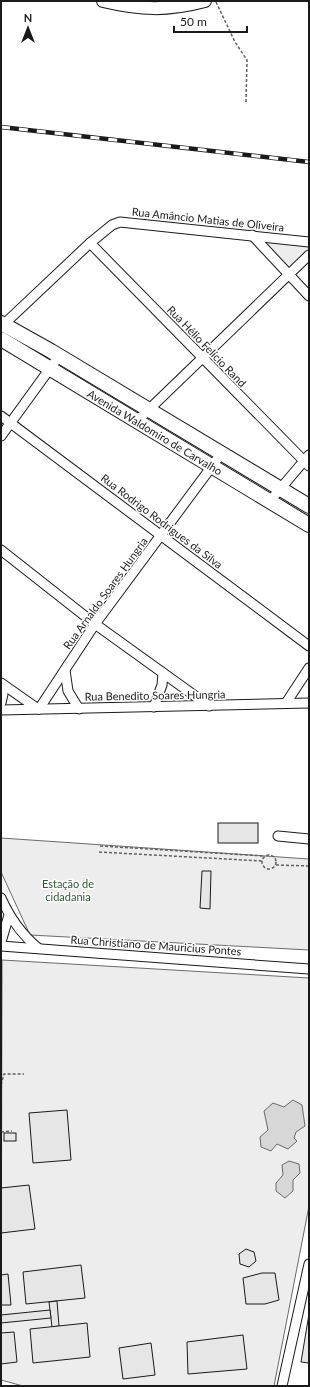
<svg xmlns="http://www.w3.org/2000/svg" width="310" height="1387" font-family="Lato,sans-serif">
  <rect width="100%" height="100%" fill="#fff"/>
  <g fill="#ededed" stroke="#6a6a6a">
    <path d="M257,238L309,243V252L289,273Z"/>
    <path d="M1,838L309,859V950L30,935L1,872Z"/>
    <path d="M2,960L309,978V1206L274,1386H23L1,1380Z"/>
  </g>
  <g fill="#d7d7d7" stroke="#6a6a6a">
    <path d="M293,1100L302,1105L305,1126L296,1132L294,1138L297,1141L288,1149L277,1144L271,1151L261,1147L260,1137L268,1130L264,1111L273,1103L284,1107Z"/>
    <path d="M289,1161L299,1164L300,1173L293,1180V1191L285,1198L276,1191V1183L283,1175L282,1165Z"/>
  </g>
  <g fill="#e6e6e6" stroke="#1a1a1a">
    <rect x="218" y="823" width="40" height="20"/>
    <path d="M202,871H211L210,909L200,908Z"/>
    <path d="M67,1110L71,1160L33,1163L29,1113Z"/>
    <rect x="4" y="1133" width="12" height="8"/>
    <path d="M29,1185L35,1229L1,1233V1188Z"/>
    <path d="M246,1249L254,1252L256,1261L249,1267L240,1264L239,1254Z"/>
    <path d="M81,1265L85,1298L26,1304L23,1272Z"/>
    <path d="M262,1273H275L279,1300L265,1304H246L243,1278Z"/>
    <path d="M8,1274L11,1305H1V1275Z"/>
    <path d="M57,1301L59,1326L52,1327L49,1302Z"/>
    <path d="M50,1310L51,1318L1,1323V1315Z"/>
    <path d="M309,1314V1363L301,1362Z"/>
    <path d="M87,1323L90,1357L33,1363L30,1329Z"/>
    <path d="M14,1332L17,1362L1,1364V1333Z"/>
    <path d="M243,1335L247,1369L188,1374L187,1342Z"/>
    <path d="M151,1343L155,1375L123,1379L119,1348Z"/>
  </g>
  <g fill="none" stroke-linecap="round" stroke-linejoin="round">
    <defs>
      <g id="street">
        <path d="M252,235L309,296"/>
        <path d="M90,243L309,466"/>
        <path d="M1,327L90,243L112,225L120,222L309,242"/>
        <path d="M1,416L309,646"/>
        <path d="M137,421L309,255"/>
        <path d="M1,436L59,356"/>
        <path d="M270,501L309,455"/>
        <path d="M1,550L95,624L209,706"/>
        <path d="M65,670L68,691L79,709"/>
        <path d="M1,683L38,709"/>
        <path d="M1,686L3,694L1,703"/>
        <path d="M286,703L309,668"/>
        <path d="M154,707L162,685L163,673"/>
        <path d="M39,709L95,624L221,454"/>
        <path d="M1,710L309,703"/>
        <path d="M278,836L309,839"/>
        <path d="M1,898C10,918 21,934 38,948"/>
        <path d="M1,942L9,915"/>
        <path d="M1,946L309,969"/>
        <path d="M282,1386L309,1264"/>
      </g>
      <path id="secondary" d="M103,1C141,10 167,11 205,1"/>
      <g id="primary">
        <path d="M1,323L51,351L309,506"/>
        <path d="M1,339L309,525"/>
      </g>
    </defs>
    <use href="#street" stroke="#1a1a1a" stroke-width="11"/>
    <use href="#secondary" stroke="#1a1a1a" stroke-width="14"/>
    <use href="#primary" stroke="#1a1a1a" stroke-width="16"/>
    <g stroke="#5f5f5f" stroke-width="1.5" stroke-dasharray="3 2" stroke-linecap="butt">
      <path d="M216,2L235,42L247,60L246,102"/>
      <path d="M100,846L264,856"/>
      <path d="M99,852L262,861"/>
      <circle cx="269" cy="862" r="7"/>
      <path d="M276,865L309,866"/>
      <path d="M1,1085L4,1074H24"/>
      <path d="M1,1132L12,1131"/>
    </g>
    <use href="#street" stroke="#fff" stroke-width="9"/>
    <use href="#secondary" stroke="#fff" stroke-width="12"/>
    <use href="#primary" stroke="#fff" stroke-width="14"/>
    <defs>
      <path id="rail" d="M1,127L309,162"/>
    </defs>
    <use href="#rail" stroke="#1a1a1a" stroke-width="4.5"/>
    <use href="#rail" stroke="#fff" stroke-width="3" stroke-dasharray="9" stroke-linecap="butt"/>
  </g>
  <g text-anchor="middle" dominant-baseline="central" stroke-width="3" stroke-linejoin="round" paint-order="stroke">
    <g font-size="11" fill="#1a1a1a" stroke="#fff">
      <text transform="translate(208 219) rotate(6)">Rua Amâncio Matias de Oliveira</text>
      <text transform="translate(207 346) rotate(46)">Rua Hélio Felício Rand</text>
      <text transform="translate(155 432) rotate(31)">Avenida Waldomiro de Carvalho</text>
      <text transform="translate(162 521) rotate(37)">Rua Rodrigo Rodrigues da Silva</text>
      <text transform="translate(105 593) rotate(-54)">Rua Arnaldo Soares Hungria</text>
      <text transform="translate(155 695) rotate(-1)">Rua Benedito Soares Hungria</text>
      <text transform="translate(156 945) rotate(4)">Rua Christiano de Mauricius Pontes</text>
    </g>
    <g font-size="11" fill="#2b5a34" stroke="#fff">
      <text x="68" y="883">Estação de<tspan x="68" dy="13">cidadania</tspan></text>
    </g>
  </g>
  <rect width="310" height="1387" fill="none" stroke="#1a1a1a" stroke-width="4"/>
  <g transform="translate(28 28)" stroke="#ffffff" stroke-width="3" paint-order="stroke">
  <path d="M0-3L7 15L0 10L-7 15Z" fill="#1a1a1a"/>
  <text y="-6" font-size="11" font-weight="bold" text-anchor="middle" fill="#1a1a1a">N</text>
  </g>
  <path d="M174 26v6h73v-6" fill="none" stroke="#1a1a1a" stroke-width="2"/>
  <text x="180" y="26" font-size="12" fill="#1a1a1a" stroke="#ffffff" stroke-width="3" paint-order="stroke">50 m</text>
</svg>
